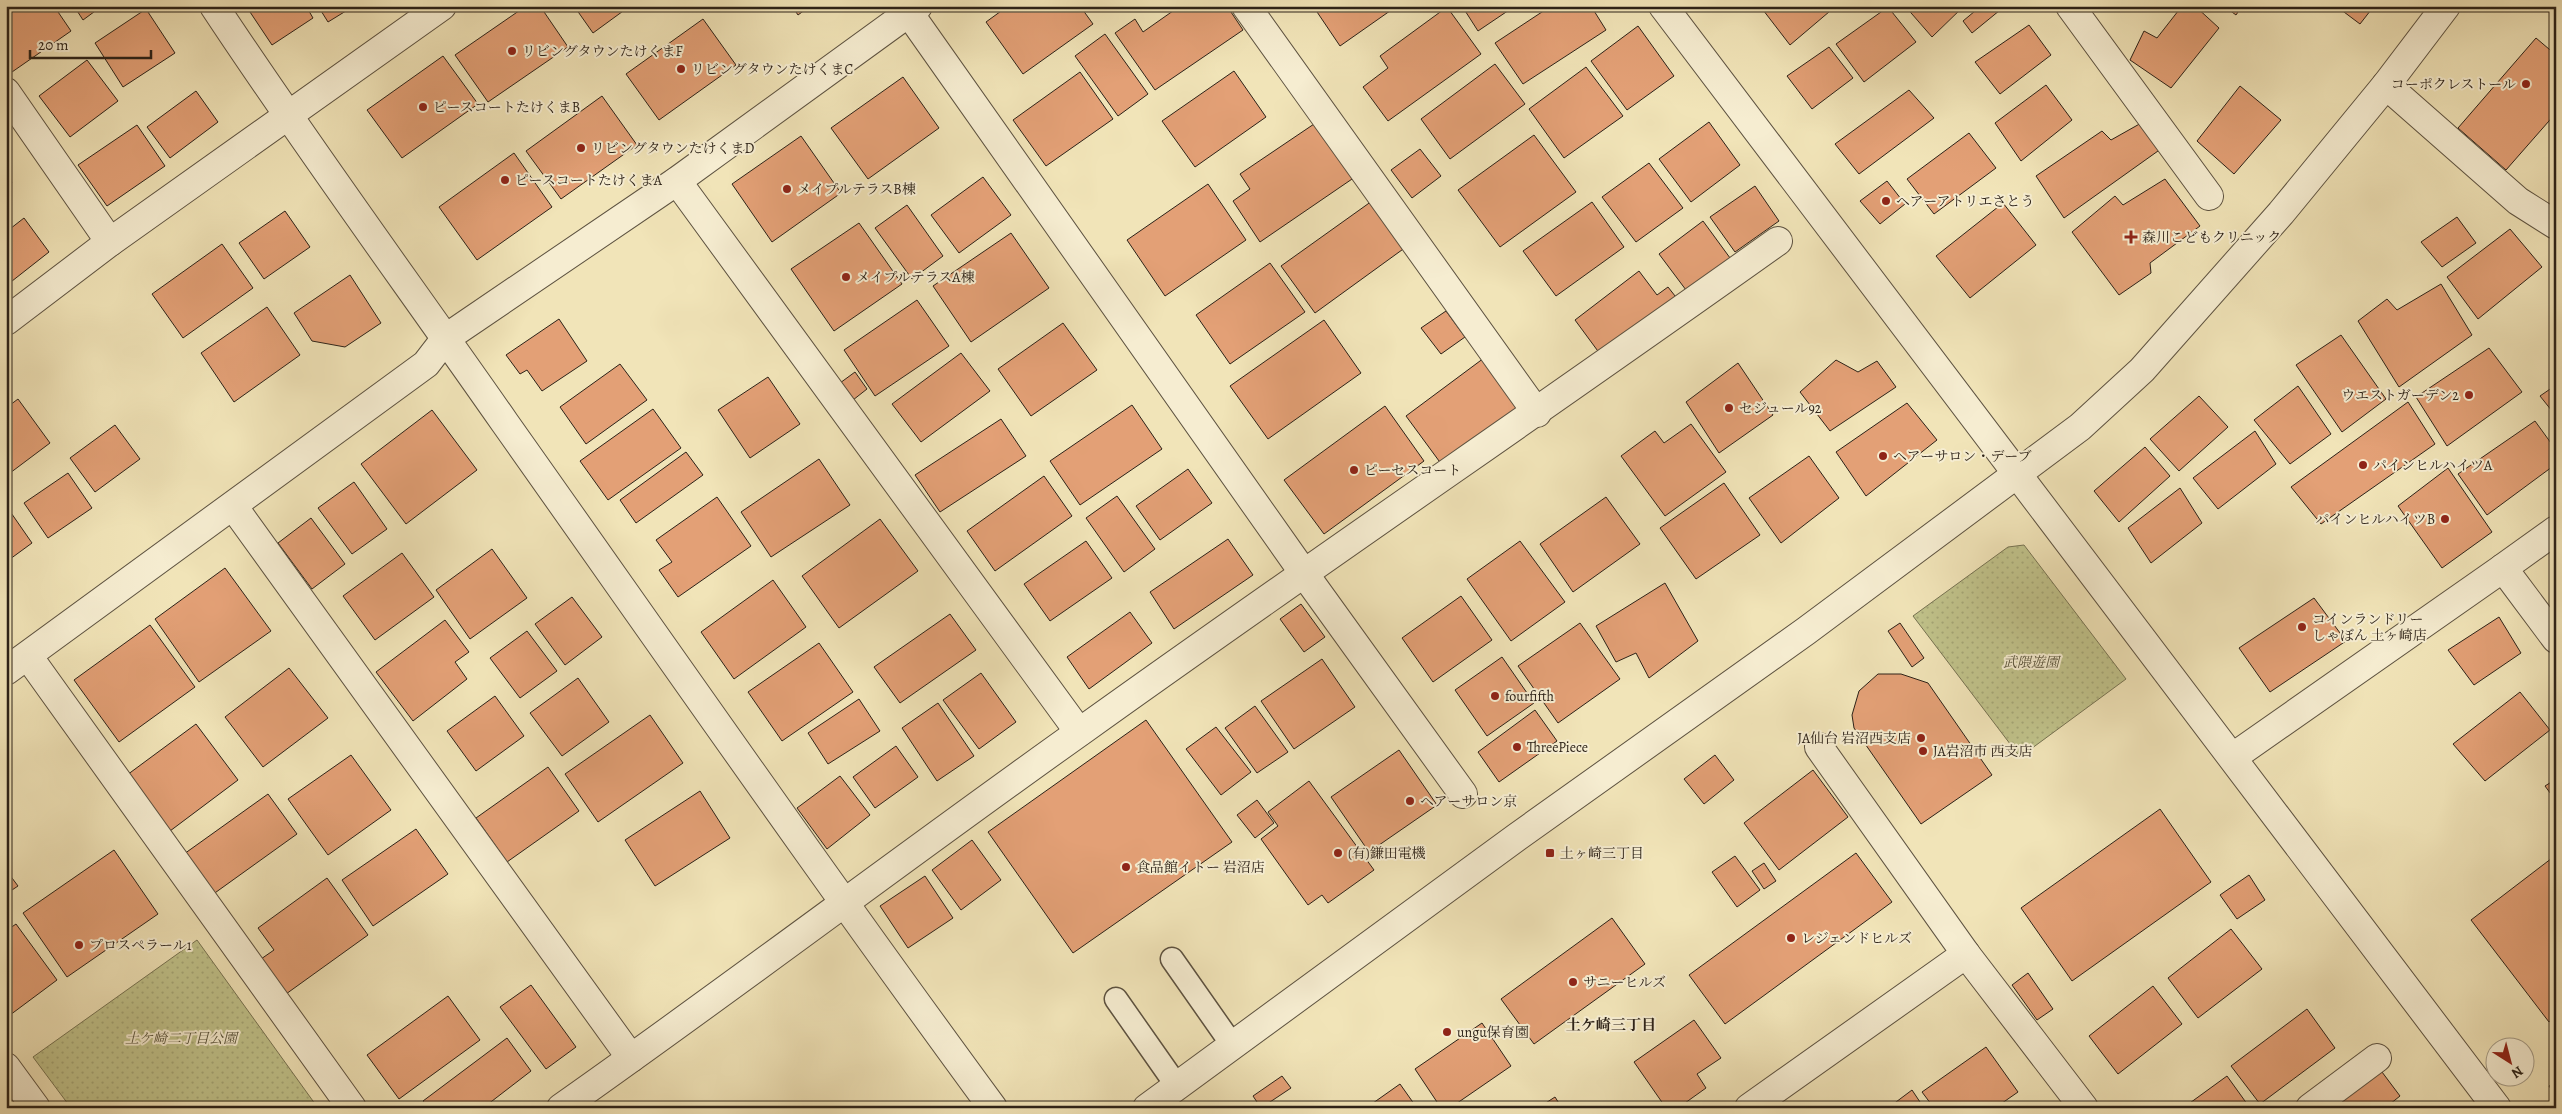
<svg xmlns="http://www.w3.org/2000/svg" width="2562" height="1114" font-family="Alegreya,'Noto Serif JP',serif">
  <defs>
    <pattern id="park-dots" width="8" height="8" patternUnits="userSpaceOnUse" patternTransform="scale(1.25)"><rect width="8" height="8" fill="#c0c28a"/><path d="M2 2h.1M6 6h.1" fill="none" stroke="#a5a676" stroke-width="1.8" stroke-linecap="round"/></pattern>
  </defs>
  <rect width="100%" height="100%" fill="#f1e4b8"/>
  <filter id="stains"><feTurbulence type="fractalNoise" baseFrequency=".004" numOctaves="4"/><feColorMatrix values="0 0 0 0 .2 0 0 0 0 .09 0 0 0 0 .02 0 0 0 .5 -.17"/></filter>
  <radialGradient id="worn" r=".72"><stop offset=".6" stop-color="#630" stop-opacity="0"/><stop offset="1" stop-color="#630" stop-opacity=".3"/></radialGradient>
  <g fill="url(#park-dots)" stroke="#767251">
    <path d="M2024,545L2126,679L2020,757L1913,616L2008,547Z"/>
    <path d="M197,940L318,1108H71L33,1057Z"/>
  </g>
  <g fill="#e3a076" stroke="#2c2218">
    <path d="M21,6H54L71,31L12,72L6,64V16Z"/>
    <path d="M74,6H102L83,20Z"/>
    <path d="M246,6H306L313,18L272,45Z"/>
    <path d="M318,6H354L328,22Z"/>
    <path d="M526,6H540L568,47L488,102L455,55Z"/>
    <path d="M574,6H630L593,33Z"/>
    <path d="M792,6H810L798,15Z"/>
    <path d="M1008,6H1080L1093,24L1023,74L986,22Z"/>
    <path d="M1180,6H1227L1243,30L1155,90L1115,33L1135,19L1143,32Z"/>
    <path d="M1313,6H1397L1340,46Z"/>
    <path d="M1462,6H1515L1478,31Z"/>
    <path d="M1551,6H1591L1606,30L1523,84L1495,43Z"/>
    <path d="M1760,6H1836L1790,45Z"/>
    <path d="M1905,6H1964L1932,37Z"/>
    <path d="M1981,6H2005L1972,33L1963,21Z"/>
    <path d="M2182,6H2195L2219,28L2171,88L2130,60L2144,31L2157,38Z"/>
    <path d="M2224,6H2242L2236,15Z"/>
    <path d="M2336,6H2374L2360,24Z"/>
    <path d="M1447,7L1481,54L1388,121L1363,87L1388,68L1380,56Z"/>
    <path d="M1888,7L1916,42L1864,82L1836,44Z"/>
    <path d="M146,9L175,53L123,87L95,43Z"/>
    <path d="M703,19L736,65L659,120L626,74Z"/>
    <path d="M2029,25L2051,55L2000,94L1975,62Z"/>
    <path d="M1638,26L1674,76L1627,110L1591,61Z"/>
    <path d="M1105,34L1148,94L1118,116L1075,56Z"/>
    <path d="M2536,38L2556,55V113L2506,170L2458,128Z"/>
    <path d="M1829,47L1853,78L1812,109L1787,76Z"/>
    <path d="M443,56L478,104L402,158L367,110Z"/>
    <path d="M87,60L118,101L70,137L39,96Z"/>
    <path d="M1495,64L1525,104L1450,159L1421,119Z"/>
    <path d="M1586,67L1623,116L1564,158L1529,109Z"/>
    <path d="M1234,71L1266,117L1195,167L1162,121Z"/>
    <path d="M1080,72L1113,119L1046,166L1013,120Z"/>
    <path d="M903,77L939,128L868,179L831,128Z"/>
    <path d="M2046,85L2072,120L2021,161L1995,123Z"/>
    <path d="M2240,86L2281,120L2234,174L2197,141Z"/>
    <path d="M1909,90L1934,118L1859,174L1835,144Z"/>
    <path d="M196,91L218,122L170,158L147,127Z"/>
    <path d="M602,96L637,145L561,199L526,151Z"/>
    <path d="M1317,122L1355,177L1260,242L1233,201L1250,189L1240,174Z"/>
    <path d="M1709,122L1740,165L1691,202L1659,159Z"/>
    <path d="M2143,122L2165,146L2064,218L2036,176L2102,131L2111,140Z"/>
    <path d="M137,125L165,166L107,206L78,165Z"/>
    <path d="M1969,133L1996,168L1934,214L1907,179Z"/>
    <path d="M1534,135L1576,192L1500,247L1458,190Z"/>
    <path d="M801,136L841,193L772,242L732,184Z"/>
    <path d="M1420,149L1441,176L1412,198L1391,170Z"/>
    <path d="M514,153L552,207L477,260L439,207Z"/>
    <path d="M1649,163L1683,208L1636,242L1602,197Z"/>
    <path d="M6,175L12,183L6,188Z"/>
    <path d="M983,177L1011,215L959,253L931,215Z"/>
    <path d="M2165,179L2200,226L2150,263L2151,273L2119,295L2072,232L2115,196L2123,205Z"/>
    <path d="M1887,181L1905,204L1880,224L1860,201Z"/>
    <path d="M1208,184L1246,240L1165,296L1127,240Z"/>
    <path d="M1755,186L1779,221L1735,252L1710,217Z"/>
    <path d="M1372,201L1406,247L1315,313L1281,266Z"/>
    <path d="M1592,202L1624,247L1556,296L1523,251Z"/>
    <path d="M2003,203L2036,245L1970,298L1936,256Z"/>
    <path d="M907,205L943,256L912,279L875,228Z"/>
    <path d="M285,211L310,247L264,279L239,243Z"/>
    <path d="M2457,217L2476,243L2442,267L2421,242Z"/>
    <path d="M24,218L49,252L7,285L6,232Z"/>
    <path d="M1703,221L1733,262L1689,294L1659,254Z"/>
    <path d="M859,223L902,284L834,331L791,269Z"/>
    <path d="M2510,229L2542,267L2478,319L2447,277Z"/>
    <path d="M1011,233L1049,288L971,342L933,286Z"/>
    <path d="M222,244L253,288L183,338L152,294Z"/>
    <path d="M1270,263L1305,312L1230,364L1196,315Z"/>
    <path d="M1639,271L1657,295L1668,287L1679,301L1603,358L1575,320Z"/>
    <path d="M350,275L381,323L345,347L312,341L294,313Z"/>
    <path d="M2441,284L2472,335L2399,387L2358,321L2387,299L2397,310Z"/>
    <path d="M917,300L949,346L875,396L844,350Z"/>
    <path d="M267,307L300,355L234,402L201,353Z"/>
    <path d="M1446,311L1465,337L1441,354L1421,328Z"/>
    <path d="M559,319L587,361L542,391L527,370L520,374L506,355Z"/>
    <path d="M1324,320L1361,373L1268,439L1230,386Z"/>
    <path d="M1063,323L1097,370L1031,416L998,369Z"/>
    <path d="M2341,335L2386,399L2342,432L2296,365Z"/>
    <path d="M2489,348L2522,392L2447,446L2416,397Z"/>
    <path d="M961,353L990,391L921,442L892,404Z"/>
    <path d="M1484,358L1520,407L1442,465L1406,416Z"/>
    <path d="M1836,360L1858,372L1877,361L1896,387L1830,431L1800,392Z"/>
    <path d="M1738,363L1773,415L1719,453L1686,402Z"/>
    <path d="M620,364L647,400L586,444L560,407Z"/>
    <path d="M855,372L867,389L853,400L840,383Z"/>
    <path d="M768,377L800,424L750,458L718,410Z"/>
    <path d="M2556,385V416L2540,396Z"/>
    <path d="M2298,386L2331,434L2290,464L2254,420Z"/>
    <path d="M2199,396L2228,427L2179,471L2150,439Z"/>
    <path d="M18,399L50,443L6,476V408Z"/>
    <path d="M2408,402L2435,444L2321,524L2291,487Z"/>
    <path d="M1907,403L1937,440L1866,496L1836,452Z"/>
    <path d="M1132,405L1162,449L1080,505L1050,461Z"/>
    <path d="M1385,406L1424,461L1324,534L1284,480Z"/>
    <path d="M653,409L681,448L608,500L580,461Z"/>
    <path d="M432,410L477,470L406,524L361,464Z"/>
    <path d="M1001,419L1026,456L940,512L915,475Z"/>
    <path d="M2535,421L2556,450V464L2487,515L2458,474Z"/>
    <path d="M1691,424L1726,472L1665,516L1621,456L1655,431L1664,443Z"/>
    <path d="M115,425L140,459L95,492L70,458Z"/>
    <path d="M2255,431L2276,464L2218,509L2193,478Z"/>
    <path d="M2145,447L2170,476L2119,522L2094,491Z"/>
    <path d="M686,452L703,475L636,523L620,500Z"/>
    <path d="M1809,456L1839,498L1781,543L1749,498Z"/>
    <path d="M819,459L850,505L771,557L741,512Z"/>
    <path d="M2448,468L2492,532L2442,568L2398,506Z"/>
    <path d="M1188,469L1212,503L1160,540L1136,506Z"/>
    <path d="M68,473L92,508L48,538L24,503Z"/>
    <path d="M1044,476L1072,516L995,571L967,531Z"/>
    <path d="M354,482L387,529L352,554L318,508Z"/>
    <path d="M1724,483L1760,535L1696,579L1660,528Z"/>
    <path d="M2180,488L2202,523L2151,563L2128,528Z"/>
    <path d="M1117,496L1155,549L1124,572L1086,518Z"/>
    <path d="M717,497L751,546L678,597L659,570L672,562L656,540Z"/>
    <path d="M1606,497L1640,544L1573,592L1540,544Z"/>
    <path d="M7,507L32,543L6,562V508Z"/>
    <path d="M311,518L345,564L312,589L278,543Z"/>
    <path d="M880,519L918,571L839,628L802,576Z"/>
    <path d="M1228,539L1253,575L1174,629L1150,592Z"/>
    <path d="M1086,541L1112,578L1050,621L1024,584Z"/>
    <path d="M1520,541L1565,602L1511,641L1467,579Z"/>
    <path d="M492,549L527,598L470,639L436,590Z"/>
    <path d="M402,553L434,597L375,640L343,596Z"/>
    <path d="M225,568L271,631L199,682L155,619Z"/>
    <path d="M773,580L806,627L734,679L701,632Z"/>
    <path d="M1665,583L1698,641L1649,678L1636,653L1616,662L1596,626Z"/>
    <path d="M1461,596L1492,640L1433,682L1402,638Z"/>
    <path d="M572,597L602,637L565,665L535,624Z"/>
    <path d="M2314,598L2346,641L2270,692L2239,648Z"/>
    <path d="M1301,604L1325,637L1304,652L1280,619Z"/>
    <path d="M1130,612L1152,643L1089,689L1067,657Z"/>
    <path d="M950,614L976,650L900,703L874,667Z"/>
    <path d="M2499,617L2521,653L2474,685L2448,650Z"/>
    <path d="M445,620L469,652L455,662L467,679L413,721L376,672Z"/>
    <path d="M1580,623L1620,679L1558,723L1518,666Z"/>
    <path d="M1900,623L1924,658L1912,667L1888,631Z"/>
    <path d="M150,625L195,687L119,742L74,680Z"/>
    <path d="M527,631L557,671L520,698L490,658Z"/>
    <path d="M819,643L853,692L782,741L748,692Z"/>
    <path d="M1502,657L1534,703L1487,736L1455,690Z"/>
    <path d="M1322,659L1355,707L1294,749L1261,701Z"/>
    <path d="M289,668L328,718L263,767L225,717Z"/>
    <path d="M981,673L1016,722L979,749L943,700Z"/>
    <path d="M1878,674H1901L1928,683L1992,775L1921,824L1854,728L1852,715L1859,691Z"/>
    <path d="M578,678L609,722L562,756L530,713Z"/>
    <path d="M2520,692L2550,730L2485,781L2453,744Z"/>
    <path d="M495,696L524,736L476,771L447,731Z"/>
    <path d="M859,699L880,731L828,764L808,733Z"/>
    <path d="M938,703L974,756L937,781L902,728Z"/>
    <path d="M1255,706L1288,752L1257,773L1225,728Z"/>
    <path d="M1535,710L1557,741L1499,782L1478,752Z"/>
    <path d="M650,715L683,763L598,822L565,774Z"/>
    <path d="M1146,720L1232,842L1073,953L988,832Z"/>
    <path d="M196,724L238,780L170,831L127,775Z"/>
    <path d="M1216,727L1251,772L1221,795L1186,749Z"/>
    <path d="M896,746L918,777L875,808L853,777Z"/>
    <path d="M1399,750L1437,805L1369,852L1331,797Z"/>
    <path d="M351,755L391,810L328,855L288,799Z"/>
    <path d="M1715,755L1734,780L1704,804L1684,779Z"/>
    <path d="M548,767L579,811L507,862L476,818Z"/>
    <path d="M1813,770L1848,817L1779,870L1744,823Z"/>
    <path d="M840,776L870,815L827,849L797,808Z"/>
    <path d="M2556,779V801L2545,786Z"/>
    <path d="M1309,781L1374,870L1328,903L1322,895L1308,905L1261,839L1278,826L1268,812Z"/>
    <path d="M700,791L730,838L655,886L625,840Z"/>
    <path d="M268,794L297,834L212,895L184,854Z"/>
    <path d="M1257,800L1274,823L1255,838L1237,815Z"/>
    <path d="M2160,809L2211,882L2072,981L2021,908Z"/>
    <path d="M416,829L448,874L373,926L342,880Z"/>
    <path d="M972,840L1001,880L961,910L932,870Z"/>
    <path d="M114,850L158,914L67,977L23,913Z"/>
    <path d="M1856,853L1892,902L1725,1024L1689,975Z"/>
    <path d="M2556,855V1016L2549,1022L2471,920Z"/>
    <path d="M1735,856L1760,890L1737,907L1712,872Z"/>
    <path d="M1764,863L1776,881L1764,889L1752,871Z"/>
    <path d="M6,870L18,886L6,894Z"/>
    <path d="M2249,875L2265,900L2237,919L2220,895Z"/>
    <path d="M925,876L953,918L908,948L880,906Z"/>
    <path d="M327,878L368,935L286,994L261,959L274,950L258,928Z"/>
    <path d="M1612,918L1645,964L1534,1044L1501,999Z"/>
    <path d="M16,924L57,980L6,1018V931Z"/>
    <path d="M2231,929L2262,969L2198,1018L2168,978Z"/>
    <path d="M2028,973L2053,1009L2037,1020L2012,985Z"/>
    <path d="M531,985L576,1047L546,1069L500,1007Z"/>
    <path d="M2153,986L2182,1024L2118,1074L2089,1036Z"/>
    <path d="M448,996L480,1040L399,1099L367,1055Z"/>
    <path d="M2307,1009L2335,1048L2260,1104L2231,1066Z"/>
    <path d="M1694,1020L1721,1058L1697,1074L1706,1088L1678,1108H1666L1634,1062Z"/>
    <path d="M1482,1023L1511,1066L1450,1108H1441L1415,1069Z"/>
    <path d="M507,1038L531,1071L483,1108H429L423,1101Z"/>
    <path d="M1986,1047L2018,1092L1995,1108H1934L1922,1092Z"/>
    <path d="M2379,1068L2400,1096L2385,1108H2324Z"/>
    <path d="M1282,1076L1291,1088L1261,1108L1253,1096Z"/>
    <path d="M2227,1076L2250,1108H2183Z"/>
    <path d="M2556,1081V1096L2549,1086Z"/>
    <path d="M1400,1084L1417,1108H1366Z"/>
    <path d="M1912,1090L1924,1108H1888Z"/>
    <path d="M1555,1097L1562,1108H1538Z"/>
  </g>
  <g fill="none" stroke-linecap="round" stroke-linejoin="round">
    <defs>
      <g id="service">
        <path d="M1172,959L1233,1046"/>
        <path d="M1116,999L1177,1086"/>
      </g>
      <g id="minor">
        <path d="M214,6C307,147 408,284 505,423C667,652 827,882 993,1108"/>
        <path d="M1246,6L1537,413"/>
        <path d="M2070,6L2209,196"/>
        <path d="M909,13L1303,572L1463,794"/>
        <path d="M2386,85L2518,201L2556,225"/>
        <path d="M6,92L110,242"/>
        <path d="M677,181L1079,732"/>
        <path d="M6,321L110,242L442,6"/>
        <path d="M233,506L631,1058"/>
        <path d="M2556,530L2503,568L2556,639"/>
        <path d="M28,656L352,1108"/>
        <path d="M6,671L426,364L446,338L677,181L918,6"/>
        <path d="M1819,747L1966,954L2084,1108"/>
        <path d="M2233,757L2503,568"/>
        <path d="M6,1067L36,1108"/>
        <path d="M561,1108C737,984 908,854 1084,729C1314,564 1548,405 1778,241"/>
        <path d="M1749,1108L1966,954"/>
        <path d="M2310,1108L2377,1058"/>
      </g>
      <g id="tertiary">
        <path d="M1663,6L2497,1108"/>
        <path d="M1147,1108L1517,837L1806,631L2080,427L2142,370L2281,213L2386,85L2446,6"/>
      </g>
    </defs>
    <use href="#service" stroke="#5d5240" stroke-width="25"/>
    <use href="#minor" stroke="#5d5240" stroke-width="30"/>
    <use href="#tertiary" stroke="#5d5240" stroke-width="30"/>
    <use href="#service" stroke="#f6edd1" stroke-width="22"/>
    <use href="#minor" stroke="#f6edd1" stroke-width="28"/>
    <use href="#tertiary" stroke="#f6edd1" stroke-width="28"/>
  </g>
  <g fill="#8f2418" stroke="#f6edd1" stroke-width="2">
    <circle cx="512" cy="51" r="5"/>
    <circle cx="681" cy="69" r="5"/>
    <circle cx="2526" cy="84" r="5"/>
    <circle cx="423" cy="107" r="5"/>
    <circle cx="581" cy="148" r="5"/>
    <circle cx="505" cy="180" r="5"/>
    <circle cx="787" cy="189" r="5"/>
    <circle cx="1886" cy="201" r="5"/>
    <path d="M2128.5 229.5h5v5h5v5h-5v5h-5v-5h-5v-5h5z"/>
    <circle cx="846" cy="277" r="5"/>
    <circle cx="2469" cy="395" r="5"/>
    <circle cx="1729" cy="408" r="5"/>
    <circle cx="1883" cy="456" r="5"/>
    <circle cx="2363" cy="465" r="5"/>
    <circle cx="1354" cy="470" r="5"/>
    <circle cx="2445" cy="519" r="5"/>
    <circle cx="2302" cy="627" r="5"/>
    <circle cx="1495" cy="696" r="5"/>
    <circle cx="1921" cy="738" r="5"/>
    <circle cx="1517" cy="747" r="5"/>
    <circle cx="1923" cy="751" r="5"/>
    <circle cx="1410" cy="801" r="5"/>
    <circle cx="1338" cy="853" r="5"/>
    <rect x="1545" y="848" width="10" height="10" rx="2.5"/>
    <circle cx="1126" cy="867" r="5"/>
    <circle cx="1791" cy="938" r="5"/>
    <circle cx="79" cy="945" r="5"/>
    <circle cx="1573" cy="982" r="5"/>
    <circle cx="1447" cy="1032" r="5"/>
  </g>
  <g text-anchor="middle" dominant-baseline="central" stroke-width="4" stroke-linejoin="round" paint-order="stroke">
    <g font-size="14" fill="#2c2218" stroke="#f6edd1" text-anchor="start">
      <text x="522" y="51">リビングタウンたけくまF</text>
      <text x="691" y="69">リビングタウンたけくまC</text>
      <text x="2516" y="84" text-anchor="end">コーポクレストール</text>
      <text x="433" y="107">ピースコートたけくまB</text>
      <text x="591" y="148">リビングタウンたけくまD</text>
      <text x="515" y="180">ピースコートたけくまA</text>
      <text x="797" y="189">メイプルテラスB棟</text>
      <text x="1896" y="201">ヘアーアトリエさとう</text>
      <text x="2142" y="237">森川こどもクリニック</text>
      <text x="856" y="277">メイプルテラスA棟</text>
      <text x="2459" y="395" text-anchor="end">ウエストガーデン2</text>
      <text x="1739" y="408">セジュール92</text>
      <text x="1893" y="456">ヘアーサロン・デーブ</text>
      <text x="2373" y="465">パインヒルハイツA</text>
      <text x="1364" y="470">ピーセスコート</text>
      <text x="2435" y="519" text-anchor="end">パインヒルハイツB</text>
      <text x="2312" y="619">コインランドリー<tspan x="2312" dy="16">しゃぼん 土ヶ崎店</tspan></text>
      <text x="1505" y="696">fourfifth</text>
      <text x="1911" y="738" text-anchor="end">JA仙台 岩沼西支店</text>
      <text x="1527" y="747">ThreePiece</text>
      <text x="1933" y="751">JA岩沼市 西支店</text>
      <text x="1420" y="801">ヘアーサロン京</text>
      <text x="1348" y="853">(有)鎌田電機</text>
      <text x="1560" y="853">土ヶ崎三丁目</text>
      <text x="1136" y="867">食品館イトー 岩沼店</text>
      <text x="1801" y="938">レジェンドヒルズ</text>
      <text x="89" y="945">プロスペラール1</text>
      <text x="1583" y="982">サニーヒルズ</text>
      <text x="1457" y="1032">ungu保育園</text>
    </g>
    <g font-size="14" font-style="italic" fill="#58523a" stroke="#f6edd1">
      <text x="2031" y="662">武隈遊園</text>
      <text x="181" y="1038">土ケ崎二丁目公園</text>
    </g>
    <g font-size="15" font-weight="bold" fill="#2c2218" stroke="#f6edd1">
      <text x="1611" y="1025">土ケ崎三丁目</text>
    </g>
  </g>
  <rect width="2562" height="1114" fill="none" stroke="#f1e4b8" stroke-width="25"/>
  <rect x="8" y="8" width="2547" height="1099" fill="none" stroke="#2c2218" stroke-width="2.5"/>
  <rect x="12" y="12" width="2537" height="1089" fill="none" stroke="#2c2218"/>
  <g transform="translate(2510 1062) rotate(144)"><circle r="24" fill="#f6edd1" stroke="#a59c87"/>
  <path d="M0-4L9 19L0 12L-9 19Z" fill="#8f2418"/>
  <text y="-8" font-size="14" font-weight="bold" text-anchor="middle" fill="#2c2218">N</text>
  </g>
  <path d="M30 50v8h121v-8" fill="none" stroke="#2c2218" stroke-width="2.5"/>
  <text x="38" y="50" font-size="15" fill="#2c2218" stroke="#f6edd1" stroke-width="4" paint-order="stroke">20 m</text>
  <rect width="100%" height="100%" filter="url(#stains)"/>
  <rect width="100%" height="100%" fill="url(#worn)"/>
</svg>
